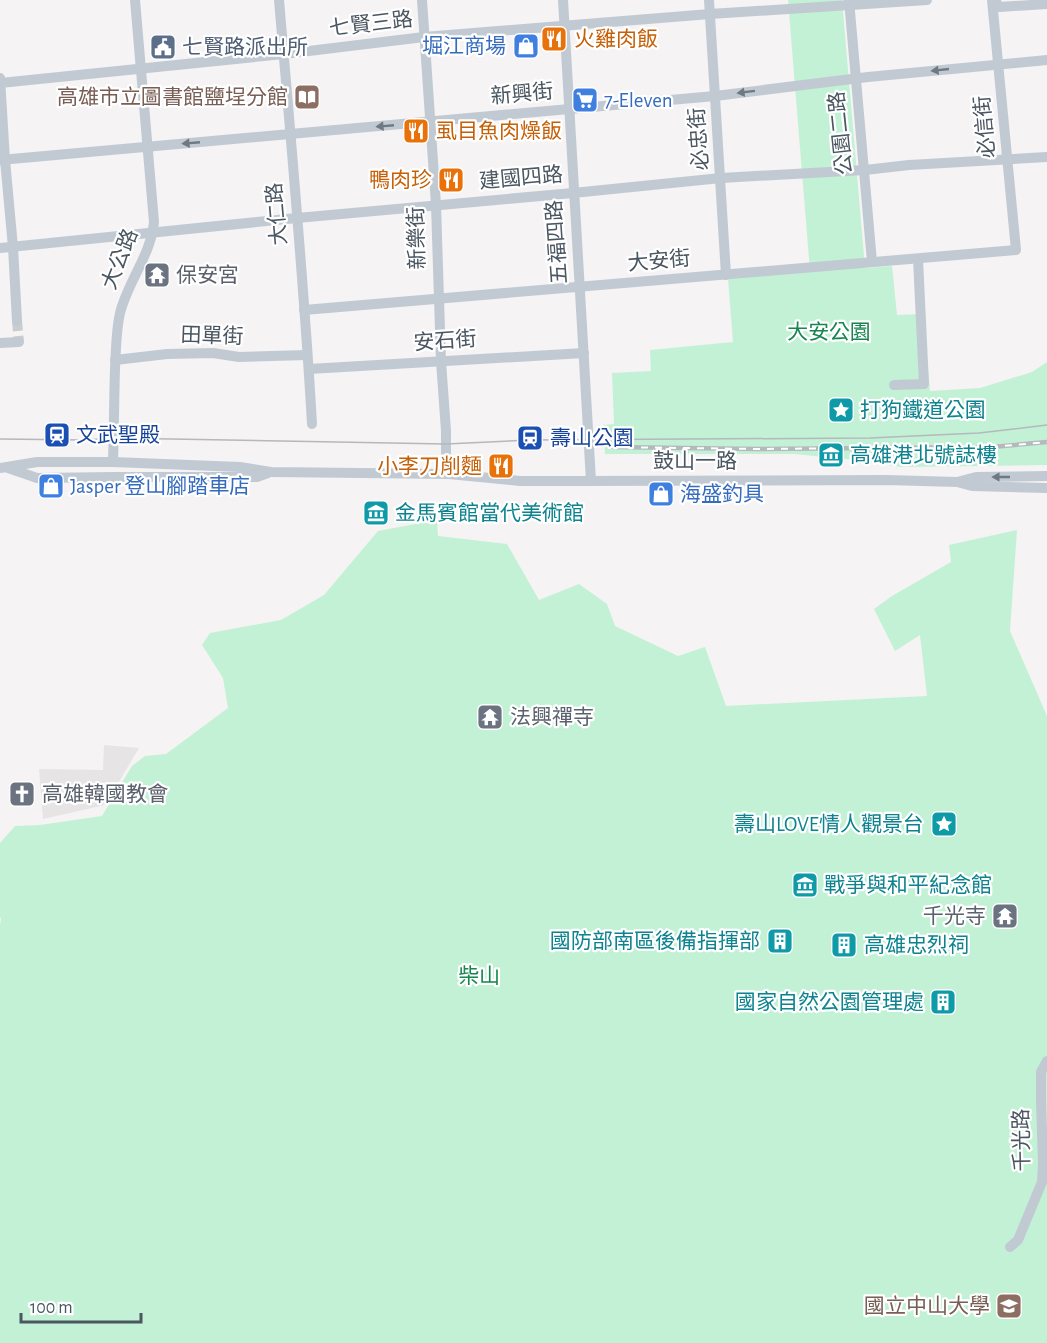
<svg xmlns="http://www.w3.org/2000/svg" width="1047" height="1343" font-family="'Alegreya Sans','Noto Sans TC',sans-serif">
  <rect width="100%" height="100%" fill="#f5f3f3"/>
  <path fill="#e6e4e5" d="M104,745L139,748L105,805L43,819L39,769L103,770Z"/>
  <g fill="#c3f1d5">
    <path d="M788,0H842L865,268L892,266L897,315L923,314L930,391L980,388L1032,372L1047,362V465L901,467L856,460L794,454H605L603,425L614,424L612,373L651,371L650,350L733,342L728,278L810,271Z"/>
    <path d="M437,520L438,536L507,544L539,600L579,584L607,604L615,626L678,656L705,647L726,706L927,696L920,635L895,651L874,609L892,596L951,562L949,545L1017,530L1010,631L1047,716V1343H0V925L1,919L0,917V843L15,826L40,825L102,816L132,766L145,756L166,754L228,708L223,678L202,645L210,633L281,620L324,595L378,531Z"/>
  </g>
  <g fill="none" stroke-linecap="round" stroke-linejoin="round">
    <path stroke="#caccce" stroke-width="10" stroke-dasharray="10 5" stroke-linecap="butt" d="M17,321L19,342"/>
    <g stroke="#c1cad2" stroke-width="10">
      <path d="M279,0C291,141 304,283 312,424"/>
      <path d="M422,0L436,205L441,361L446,431V453L449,474"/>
      <path d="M563,0L591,481"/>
      <path d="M709,0L726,275"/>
      <path d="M849,0L872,262"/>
      <path d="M995,0L999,7L1047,4"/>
      <path d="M0,78L5,160L13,247L17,321"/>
      <path d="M0,83L284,54L424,37L710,14L927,0"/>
      <path d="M0,160L715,96L868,77L1047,60"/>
      <path d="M0,248L297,218L573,193L721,178L865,170L909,165L1047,157"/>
      <path d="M304,310L1016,250L992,0"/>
      <path d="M0,343L19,342"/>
      <path d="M115,360L167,354L213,353L239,357L307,355"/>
      <path d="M309,369L584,353"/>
      <path d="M894,385L924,384L918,259"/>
      <path d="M113,462C114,431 114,400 115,369C116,350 116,331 120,313C128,281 151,255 154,222L135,0"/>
      <path d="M0,468L37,462H113L240,467L271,472L449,474L520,481H575L887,480L957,482L976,477L1047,476"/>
      <path d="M8,468L37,478L115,477H257L268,473"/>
      <path d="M957,482L972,486L1047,488"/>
      <path d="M1010,1247L1018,1240L1042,1182L1043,1163L1041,1101V1072L1047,1061"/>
    </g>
    <path stroke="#b5b8bd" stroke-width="1.5" d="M0,439L85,440L114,438L446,444L530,440L870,438L979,433L1047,425"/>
    <defs>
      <path id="rail" d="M613,447L756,449L992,447L1047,442"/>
    </defs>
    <use href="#rail" stroke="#b5b8bd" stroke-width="4.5"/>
    <use href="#rail" stroke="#fff" stroke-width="2" stroke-dasharray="7" stroke-linecap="butt"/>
  </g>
  <defs><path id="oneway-solid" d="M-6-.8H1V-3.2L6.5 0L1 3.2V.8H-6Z" transform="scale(1.5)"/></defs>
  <g fill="#6e7983">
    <use href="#oneway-solid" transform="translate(940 70) rotate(174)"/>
    <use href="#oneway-solid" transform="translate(746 92) rotate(173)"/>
    <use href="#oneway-solid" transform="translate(385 126) rotate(175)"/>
    <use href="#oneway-solid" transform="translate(191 143) rotate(175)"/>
    <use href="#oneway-solid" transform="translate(1001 477) rotate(180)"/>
  </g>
  <defs>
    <symbol id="restaurant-square" viewBox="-11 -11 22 22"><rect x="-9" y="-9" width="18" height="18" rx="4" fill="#e8710a" stroke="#fff"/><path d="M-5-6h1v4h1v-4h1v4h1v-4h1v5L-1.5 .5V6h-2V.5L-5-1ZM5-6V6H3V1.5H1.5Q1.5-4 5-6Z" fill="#fff"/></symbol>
    <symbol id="shop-square" viewBox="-11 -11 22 22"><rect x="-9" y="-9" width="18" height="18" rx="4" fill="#3f7fe0" stroke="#fff"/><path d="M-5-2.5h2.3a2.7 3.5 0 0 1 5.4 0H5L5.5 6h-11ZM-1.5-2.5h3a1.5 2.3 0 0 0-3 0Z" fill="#fff"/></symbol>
    <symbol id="civic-square" viewBox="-11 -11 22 22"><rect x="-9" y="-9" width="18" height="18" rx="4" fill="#5c6f8a" stroke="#fff"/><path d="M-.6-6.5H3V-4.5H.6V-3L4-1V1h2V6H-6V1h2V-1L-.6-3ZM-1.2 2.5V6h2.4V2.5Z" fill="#fff"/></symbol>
    <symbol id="library-square" viewBox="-11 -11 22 22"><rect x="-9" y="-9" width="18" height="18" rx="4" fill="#8d6e63" stroke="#fff"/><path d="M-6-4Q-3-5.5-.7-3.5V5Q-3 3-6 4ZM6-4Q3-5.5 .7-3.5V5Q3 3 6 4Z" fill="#fff"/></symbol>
    <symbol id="supermarket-square" viewBox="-11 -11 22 22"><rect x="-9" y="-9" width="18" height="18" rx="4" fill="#3f7fe0" stroke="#fff"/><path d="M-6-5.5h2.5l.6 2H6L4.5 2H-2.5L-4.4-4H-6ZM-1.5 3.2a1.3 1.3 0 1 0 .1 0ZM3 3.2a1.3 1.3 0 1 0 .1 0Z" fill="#fff"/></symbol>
    <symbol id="temple-square" viewBox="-11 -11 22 22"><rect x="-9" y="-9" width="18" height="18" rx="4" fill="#6b7280" stroke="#fff"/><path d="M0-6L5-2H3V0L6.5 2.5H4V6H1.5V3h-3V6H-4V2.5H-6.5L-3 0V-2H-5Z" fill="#fff"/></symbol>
    <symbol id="sight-square" viewBox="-11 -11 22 22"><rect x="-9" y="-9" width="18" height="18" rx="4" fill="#0f9aa8" stroke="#fff"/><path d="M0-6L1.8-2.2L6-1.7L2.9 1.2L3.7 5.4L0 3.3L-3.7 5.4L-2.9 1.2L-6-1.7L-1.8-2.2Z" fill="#fff"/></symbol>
    <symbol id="station-square" viewBox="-11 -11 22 22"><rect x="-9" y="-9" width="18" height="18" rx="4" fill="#1a4fb4" stroke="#fff"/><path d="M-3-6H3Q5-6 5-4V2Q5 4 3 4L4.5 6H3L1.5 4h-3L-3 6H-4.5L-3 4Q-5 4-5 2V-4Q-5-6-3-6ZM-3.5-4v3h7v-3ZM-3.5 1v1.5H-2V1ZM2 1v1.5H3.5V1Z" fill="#fff"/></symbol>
    <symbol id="museum-square" viewBox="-11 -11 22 22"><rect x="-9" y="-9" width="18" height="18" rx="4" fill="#0f9aa8" stroke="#fff"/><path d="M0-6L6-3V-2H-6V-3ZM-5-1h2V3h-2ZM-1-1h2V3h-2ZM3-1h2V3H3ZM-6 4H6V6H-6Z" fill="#fff"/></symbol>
    <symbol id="church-square" viewBox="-11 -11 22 22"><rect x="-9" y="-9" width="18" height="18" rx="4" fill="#6b7280" stroke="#fff"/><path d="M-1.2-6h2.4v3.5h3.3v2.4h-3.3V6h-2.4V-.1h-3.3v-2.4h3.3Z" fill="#fff"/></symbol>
    <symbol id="building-square" viewBox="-11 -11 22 22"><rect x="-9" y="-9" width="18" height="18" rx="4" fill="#0f9aa8" stroke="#fff"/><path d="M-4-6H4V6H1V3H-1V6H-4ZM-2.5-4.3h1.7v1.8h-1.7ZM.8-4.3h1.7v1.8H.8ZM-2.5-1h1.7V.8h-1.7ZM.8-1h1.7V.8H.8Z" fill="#fff"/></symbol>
    <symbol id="university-square" viewBox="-11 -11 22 22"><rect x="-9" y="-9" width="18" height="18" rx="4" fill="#8d6e63" stroke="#fff"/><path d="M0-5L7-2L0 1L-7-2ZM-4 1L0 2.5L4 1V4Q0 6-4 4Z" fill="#fff"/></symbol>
  </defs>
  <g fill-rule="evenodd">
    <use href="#restaurant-square" x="539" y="24" width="30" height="30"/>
    <use href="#shop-square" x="511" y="31" width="30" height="30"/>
    <use href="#civic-square" x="148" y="32" width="30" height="30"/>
    <use href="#library-square" x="292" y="82" width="30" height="30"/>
    <use href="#supermarket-square" x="570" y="85" width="30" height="30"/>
    <use href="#restaurant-square" x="401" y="116" width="30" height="30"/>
    <use href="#restaurant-square" x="436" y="165" width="30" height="30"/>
    <use href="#temple-square" x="142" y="260" width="30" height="30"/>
    <use href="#sight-square" x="826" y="395" width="30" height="30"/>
    <use href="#station-square" x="42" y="420" width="30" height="30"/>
    <use href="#station-square" x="515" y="423" width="30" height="30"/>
    <use href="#museum-square" x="816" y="440" width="30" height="30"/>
    <use href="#restaurant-square" x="486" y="451" width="30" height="30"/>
    <use href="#shop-square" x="36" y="471" width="30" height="30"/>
    <use href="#shop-square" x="646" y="479" width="30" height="30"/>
    <use href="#museum-square" x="361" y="498" width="30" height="30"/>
    <use href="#temple-square" x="475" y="702" width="30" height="30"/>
    <use href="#church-square" x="7" y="779" width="30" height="30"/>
    <use href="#sight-square" x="929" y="809" width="30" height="30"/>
    <use href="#museum-square" x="790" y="870" width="30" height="30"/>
    <use href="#temple-square" x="990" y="901" width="30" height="30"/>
    <use href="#building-square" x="765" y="926" width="30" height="30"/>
    <use href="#building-square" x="829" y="930" width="30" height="30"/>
    <use href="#building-square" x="928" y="987" width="30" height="30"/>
    <use href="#university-square" x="994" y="1291" width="30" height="30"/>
  </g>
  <g text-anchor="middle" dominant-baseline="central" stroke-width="4.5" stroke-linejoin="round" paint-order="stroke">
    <g font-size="21" fill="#4a5661" stroke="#fff">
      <text transform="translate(371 24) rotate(-7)">七賢三路</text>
      <text transform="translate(522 94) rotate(-5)">新興街</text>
      <text transform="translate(985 127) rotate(-95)">必信街</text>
      <text transform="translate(841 133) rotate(-96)">公園二路</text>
      <text transform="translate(699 139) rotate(-94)">必忠街</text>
      <text transform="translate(521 178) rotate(-5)">建國四路</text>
      <text transform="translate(277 214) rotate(-95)">大仁路</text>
      <text transform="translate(417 238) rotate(-92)">新樂街</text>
      <text transform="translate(557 242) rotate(-94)">五福四路</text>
      <text transform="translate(120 259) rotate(-68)">大公路</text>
      <text transform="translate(659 261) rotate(-5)">大安街</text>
      <text transform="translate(212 336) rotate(2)">田單街</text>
      <text transform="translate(445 341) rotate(-4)">安石街</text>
      <text x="695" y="461">鼓山一路</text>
      <text transform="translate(1022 1140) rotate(-91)">千光路</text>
    </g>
    <g font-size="21" fill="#c56008" stroke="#fff" text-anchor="start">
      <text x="574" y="39">火雞肉飯</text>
      <text x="436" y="131">虱目魚肉燥飯</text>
      <text x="432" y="180" text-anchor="end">鴨肉珍</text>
      <text x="482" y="466" text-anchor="end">小李刀削麵</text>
    </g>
    <g font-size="21" fill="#366cbe" stroke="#fff" text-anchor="start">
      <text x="506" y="46" text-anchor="end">堀江商場</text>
      <text x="604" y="100">7-Eleven</text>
      <text x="70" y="486">Jasper 登山腳踏車店</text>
      <text x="680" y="494">海盛釣具</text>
    </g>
    <g font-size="21" fill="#4e5e75" stroke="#fff" text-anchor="start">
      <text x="182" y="47">七賢路派出所</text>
    </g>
    <g font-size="21" fill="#785e54" stroke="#fff" text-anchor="end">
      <text x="288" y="97">高雄市立圖書館鹽埕分館</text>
      <text x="990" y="1306">國立中山大學</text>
    </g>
    <g font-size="21" fill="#5b616d" stroke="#fff" text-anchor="start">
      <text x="176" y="275">保安宮</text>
      <text x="510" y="717">法興禪寺</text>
      <text x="42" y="794">高雄韓國教會</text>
      <text x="986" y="916" text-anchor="end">千光寺</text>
    </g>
    <g font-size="21" fill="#17864f" stroke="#fff">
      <text x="829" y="332">大安公園</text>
      <text x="479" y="976">柴山</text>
    </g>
    <g font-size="21" fill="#0d838f" stroke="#fff" text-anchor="start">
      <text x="860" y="410">打狗鐵道公園</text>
      <text x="850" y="455">高雄港北號誌樓</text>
      <text x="395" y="513">金馬賓館當代美術館</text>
      <text x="924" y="824" text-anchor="end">壽山LOVE情人觀景台</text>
      <text x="824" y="885">戰爭與和平紀念館</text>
      <text x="760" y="941" text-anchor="end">國防部南區後備指揮部</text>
      <text x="864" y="945">高雄忠烈祠</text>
      <text x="924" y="1002" text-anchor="end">國家自然公園管理處</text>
    </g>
    <g font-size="21" fill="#164399" stroke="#fff" text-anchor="start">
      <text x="76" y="435">文武聖殿</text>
      <text x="550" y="438">壽山公園</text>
    </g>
  </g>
  <path d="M21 1313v9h120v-9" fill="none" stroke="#4a5661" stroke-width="3"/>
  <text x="30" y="1313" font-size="18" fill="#4a5661" stroke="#ffffff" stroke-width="4.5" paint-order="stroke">100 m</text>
</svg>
